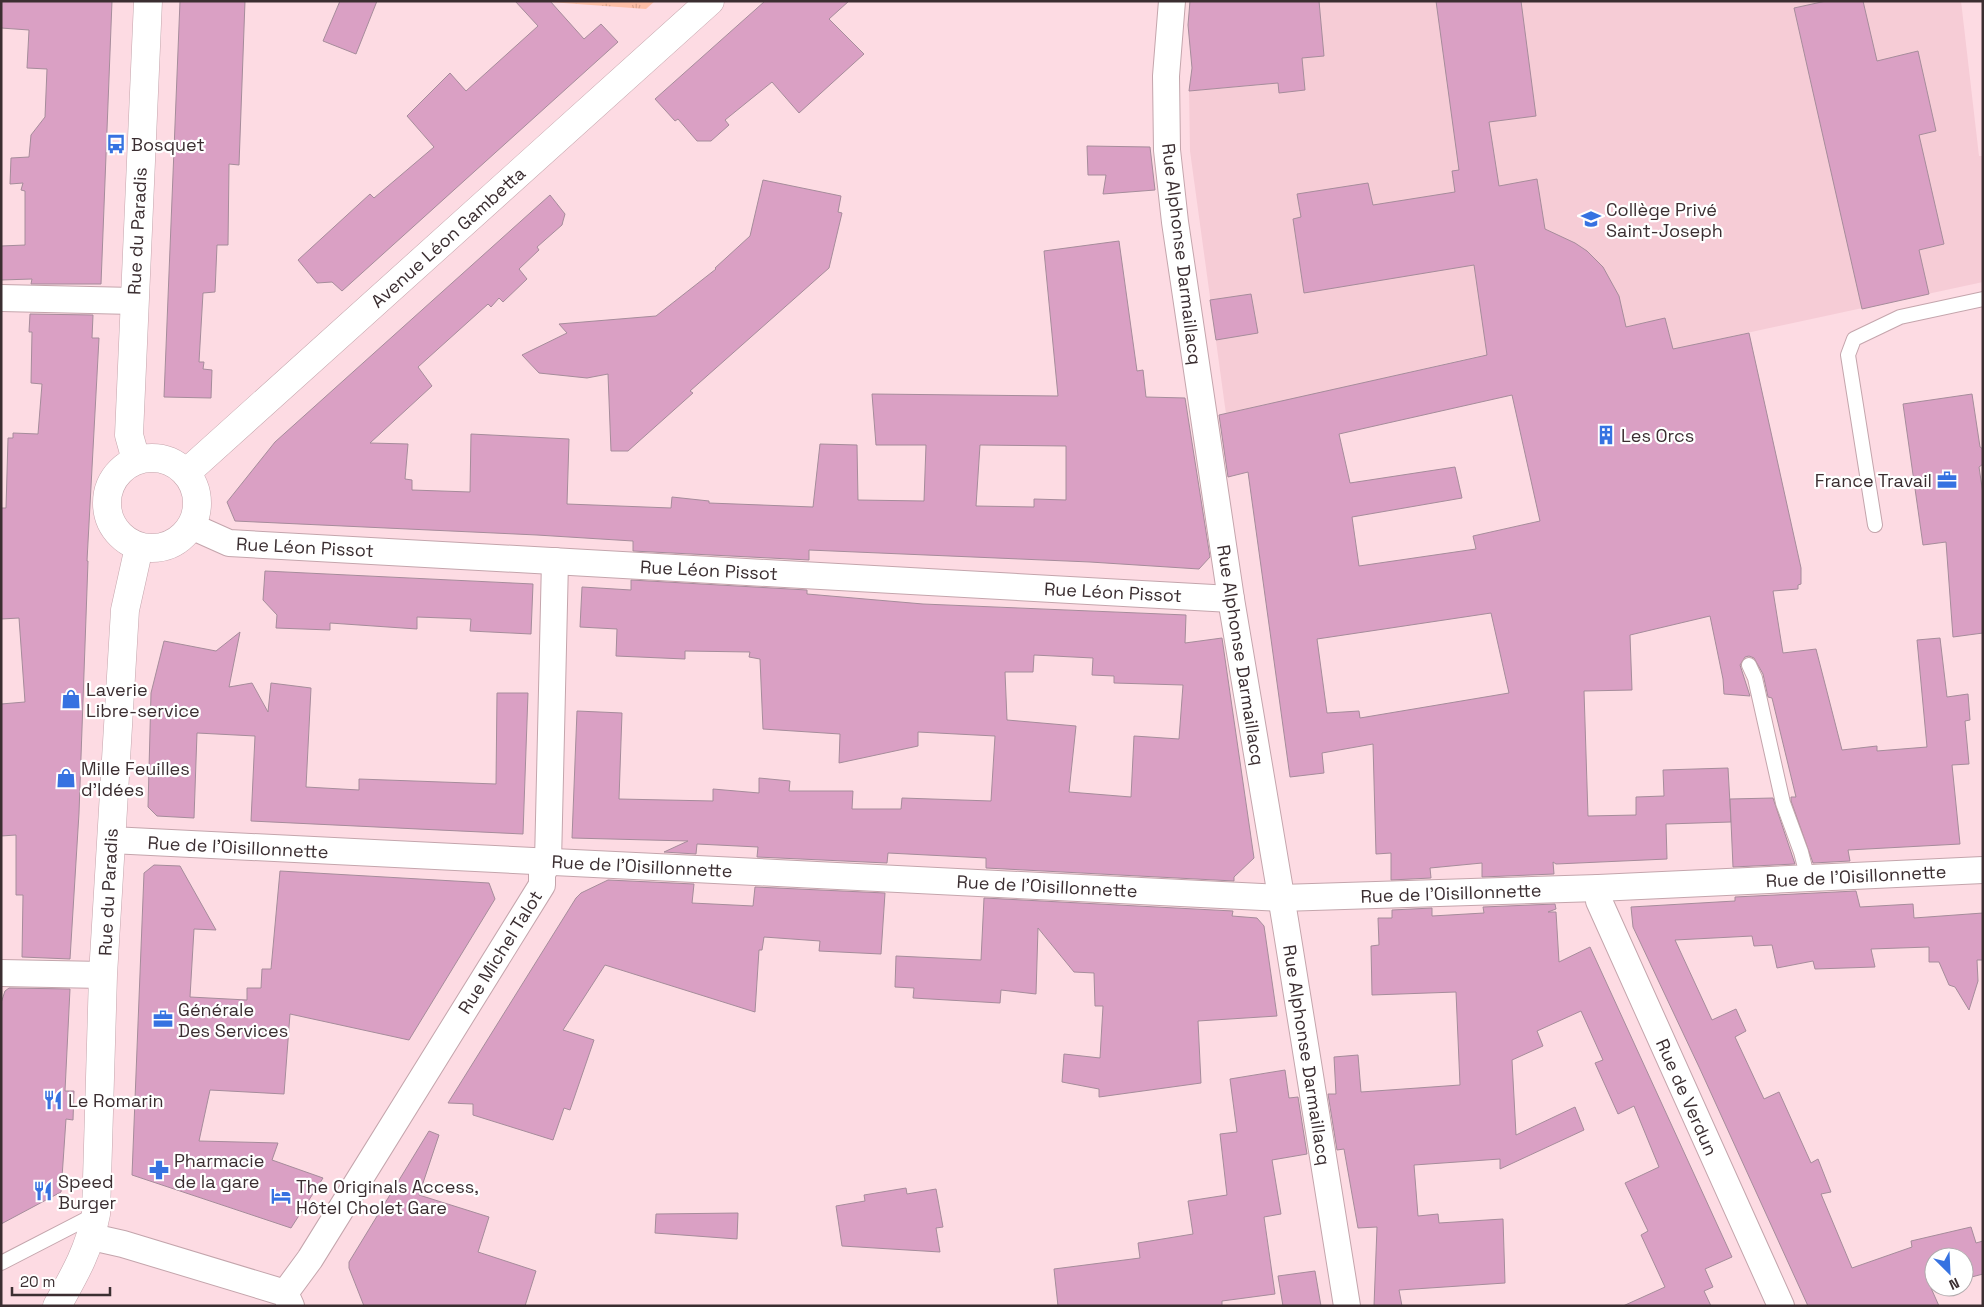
<svg xmlns="http://www.w3.org/2000/svg" width="1984" height="1307" font-family="'Space Grotesk',sans-serif">
  <defs>
    <pattern id="park-tufts" width="24" height="20" patternUnits="userSpaceOnUse" patternTransform="scale(1.25)"><rect width="24" height="20" fill="#febfa7"/><path d="M3 7l-1-3M5 7V3M7 7l1-3M15 17l-1-3M17 17v-4M19 17l1-3" fill="none" stroke="#dba490"/></pattern>
  </defs>
  <rect width="100%" height="100%" fill="#fddbe3"/>
  <path fill="#f6ccd6" d="M1319,1H1961L1979,156H1983V282L1673,349L1665,318L1485,359L1483,355L1226,414L1190,151L1189,91L1261,85L1258,62L1324,56Z"/>
  <path fill="url(#park-tufts)" d="M536,1H655L646,9Z"/>
  <g fill="#daa0c4" stroke="#a68c9b" fill-rule="evenodd">
    <path d="M1,1H112L101,284H31L32,279L1,280V246L25,245V191L21,190L23,183L10,184L11,158L29,157L31,135L45,117L47,69L27,68L29,30L1,28Z"/>
    <path d="M180,1H245L239,165L229,164L228,245H217L215,292L203,293L199,362H204L203,369L212,370L211,398L164,397Z"/>
    <path d="M340,1H377L356,54L323,41Z"/>
    <path d="M515,1H550L584,39L601,24L618,42L342,291L332,282L317,283L298,260L370,194L374,198L434,147L407,116L450,73L466,91L538,26Z"/>
    <path d="M765,1H849L829,19L864,54L799,113L772,82L725,120L729,125L711,141H697L678,119L675,121L655,99Z"/>
    <path d="M1190,1H1319L1324,56L1302,58L1305,90L1279,93L1278,83L1189,91L1192,68L1188,25Z"/>
    <path d="M1436,1H1521L1536,116L1489,122L1499,186L1537,179L1545,229L1575,243L1587,251L1603,267L1619,296L1626,327L1665,318L1673,349L1749,333L1801,568V584L1798,585V589L1773,591L1783,653L1816,649L1842,750L1877,746V751L1927,747L1917,640L1940,638L1947,697L1968,694L1970,720L1965,721L1969,764L1952,765L1960,844L1848,850L1850,861L1813,863L1791,801V797H1796L1772,698L1768,697L1763,674L1754,658L1749,656L1745,657L1740,665L1750,696L1724,694L1723,679L1710,616L1630,635L1632,690L1584,691L1588,816L1636,815V797L1664,796L1663,770L1728,768L1731,822L1666,824L1667,859L1556,864L1553,862L1554,874L1482,877V863L1430,868L1431,878L1391,880V853L1376,854L1373,744L1322,753L1324,773L1290,777L1248,472L1228,477L1219,415L1487,355L1474,265L1304,293L1293,219L1301,217L1297,194L1368,183L1373,205L1455,192L1452,171L1459,170ZM1512,395L1540,521L1473,536L1476,549L1359,566L1352,517L1462,498L1455,467L1350,483L1339,434ZM1491,613L1509,693L1360,718L1359,711L1327,713L1317,639Z"/>
    <path d="M1826,1H1863L1877,61L1918,51L1936,131L1919,135L1944,244L1919,250L1929,294L1862,309L1794,8Z"/>
    <path d="M1087,146L1150,147L1155,190L1103,194L1106,175H1088Z"/>
    <path d="M763,180L841,196L838,212L842,213L829,268L690,391L693,393L628,451H611L608,374L587,378L539,373L522,355L567,333L559,324L656,316L716,269L715,268L750,236Z"/>
    <path d="M550,195L565,214L563,221L562,225L537,247L539,250L519,269L527,279L503,302L499,298L491,307L488,304L418,367L432,386L370,443L408,444L405,479L412,480V490L470,492L471,434L569,439L567,504L671,508L672,497L709,501V503L813,507L820,444L857,445L858,500L924,501L926,445H876L872,394L1058,396L1044,251L1119,241L1137,371L1143,370L1146,397L1185,398L1210,557L1199,569L1090,562L809,550V560L633,551V541L537,535L235,521L227,502L275,442ZM980,445L1066,446V500L1034,499V507L976,506Z"/>
    <path d="M1251,294L1258,333L1216,340L1210,300Z"/>
    <path d="M30,314L93,315L92,338H99L87,561H88L79,813L70,959L22,957L23,895H16V835L1,836V704L25,702L19,618L1,619V508H6L8,438H13V433L38,434L42,384L31,383L32,332H29Z"/>
    <path d="M1972,394L1980,447L1983,449V464L1979,467L1983,494V633L1953,637L1946,542L1923,545L1903,404Z"/>
    <path d="M265,571L533,584L531,634L470,631L471,619L417,617V629L330,623V630L276,628L277,615L263,600Z"/>
    <path d="M631,580L807,590V594L923,604L1186,615L1185,643L1222,638L1254,858L1234,877V881L986,868V858L888,853L887,863L757,857L758,847L697,844L696,854L664,852L688,841L572,838L577,711L622,713L619,799L713,801V789L759,793V778L790,781L789,791H853L852,809H901L902,798L991,801L995,736L918,732V746L839,763L840,734L763,729L760,659L749,657L750,652L685,651V659L616,656L617,629L580,627L582,587L631,590ZM1034,655L1093,658L1092,675L1114,676V683L1183,685L1179,739L1134,736L1131,797L1069,792L1076,726L1007,720L1005,672H1033Z"/>
    <path d="M240,632L229,687L252,683L268,712L271,683L311,688L306,787L359,790V779L496,784L497,693H528L523,834L251,821L255,736L197,733L194,818L157,816L148,807L151,693L164,641L216,651Z"/>
    <path d="M1773,798L1795,864L1733,867L1730,799Z"/>
    <path d="M154,865L180,866L216,930L194,929L190,997L247,1000V988H261L262,969H271L280,871L489,883L495,899L409,1040L290,1014L284,1094L210,1090L199,1141L278,1143L272,1160L323,1178L291,1228L132,1175L144,873Z"/>
    <path d="M608,880L694,884L692,903L753,906L755,887L885,893L881,954L819,951L820,941L764,937L762,950H759L755,1012L605,965L563,1030L594,1040L570,1110L564,1108L553,1140L473,1115V1104L448,1103L576,898L581,893Z"/>
    <path d="M1856,891L1860,907L1913,904L1914,918L1983,913V960H1977L1978,981L1969,1010L1955,987L1949,985L1939,962H1929V947L1871,949L1875,967L1815,969L1813,961L1777,968L1772,945L1754,946L1752,936L1675,940L1712,1020L1736,1009L1746,1031L1735,1037L1764,1099L1779,1092L1811,1163L1818,1159L1831,1192L1821,1194L1852,1268L1912,1247L1911,1241L1971,1227L1976,1243L1983,1241V1274L1964,1279V1257H1934V1287L1931,1288L1939,1306H1808L1700,1069L1633,927L1631,907L1735,901V897Z"/>
    <path d="M984,898L1233,911L1232,916L1257,918L1264,926L1277,1016L1198,1021L1201,1083L1099,1097V1089L1062,1082L1064,1054L1100,1058L1103,1006H1095L1094,973L1074,972L1038,928L1036,994L1001,990L1000,1003L913,998L914,988L895,987L896,956L981,960Z"/>
    <path d="M1555,904L1556,909L1548,912H1556L1559,962L1590,947L1732,1257L1705,1269L1713,1287L1704,1291L1711,1306H1623L1665,1287L1641,1235L1648,1231L1625,1183L1659,1167L1634,1106L1618,1114L1595,1063L1603,1060L1581,1011L1537,1031L1543,1046L1512,1060L1516,1135L1575,1107L1584,1130L1500,1169V1159L1414,1165L1418,1216L1438,1214L1439,1223L1503,1219L1505,1283L1399,1290L1402,1306H1374L1377,1227L1358,1228L1344,1149L1337,1150L1328,1094H1336L1334,1057L1358,1055L1361,1092L1460,1085L1456,992L1372,995L1371,946L1379,945L1378,918H1392V910L1432,908V916L1484,913L1483,907Z"/>
    <path d="M9,988L70,989L65,1091H74L73,1120L66,1119L61,1192L1,1224V1003L5,991Z"/>
    <path d="M1285,1070L1289,1098L1298,1097L1307,1154L1272,1160L1281,1214L1264,1217L1275,1294L1222,1301V1306H1058L1054,1269L1140,1258L1138,1243L1193,1234L1188,1201L1227,1195L1220,1134L1237,1132L1230,1079Z"/>
    <path d="M429,1131L439,1135L419,1195L489,1217L478,1252L536,1271L525,1306H364L349,1268V1262Z"/>
    <path d="M906,1188L907,1194L936,1189L943,1227L936,1228L940,1252L842,1246L836,1206L865,1201L864,1195Z"/>
    <path d="M738,1213L737,1239L655,1233L656,1214Z"/>
    <path d="M1315,1271L1321,1306H1283L1278,1276Z"/>
  </g>
  <g fill="none" stroke-linecap="round" stroke-linejoin="round">
    <defs>
      <g id="service">
        <path d="M1875,525L1848,355L1854,339L1900,317L1983,299"/>
        <path d="M1749,665L1755,678L1783,803L1801,852L1808,879"/>
        <path d="M1,1263L96,1214"/>
      </g>
      <g id="minor">
        <path d="M1172,1L1166,76L1167,150L1175,222L1231,599L1285,920L1347,1306"/>
        <path d="M1,298L134,301"/>
        <path d="M191,526L229,543L1231,599"/>
        <path d="M111,840L1281,898L1598,888L1983,870"/>
        <path d="M1598,888L1599,901L1781,1306"/>
        <path d="M1,973L103,975"/>
        <path d="M92,1237L123,1244L285,1293L291,1306"/>
        <path d="M285,1293L310,1259L542,885V874L548,862L555,561"/>
      </g>
      <g id="tertiary">
        <circle cx="152" cy="503" r="45"/>
        <path d="M136,460L129,435L148,1"/>
        <path d="M186,473L710,1"/>
        <path d="M57,1306C75,1274 89,1250 96,1214L103,975L125,610L139,547"/>
      </g>
    </defs>
    <use href="#service" stroke="#c4a5ac" stroke-width="16"/>
    <use href="#minor" stroke="#c4a5ac" stroke-width="28"/>
    <use href="#tertiary" stroke="#c4a5ac" stroke-width="29"/>
    <use href="#service" stroke="#fff" stroke-width="14"/>
    <use href="#minor" stroke="#fff" stroke-width="26"/>
    <use href="#tertiary" stroke="#fff" stroke-width="28"/>
  </g>
  <defs>
    <symbol id="bus-bare" viewBox="-9 -9 18 18"><path d="M-5-6H5V4H4V6H2V4H-2V6H-4V4H-5ZM-3.5-4V0h7V-4ZM-3.5 1.2v1.5H-2V1.2ZM2 1.2v1.5H3.5V1.2Z" fill="#3672e1" stroke="#fff" stroke-width="2.5" paint-order="stroke"/></symbol>
    <symbol id="school-bare" viewBox="-9 -9 18 18"><path d="M0-5L7-2L0 1L-7-2ZM-4 1L0 2.5L4 1V4Q0 6-4 4Z" fill="#3672e1" stroke="#fff" stroke-width="2.5" paint-order="stroke"/></symbol>
    <symbol id="building-bare" viewBox="-9 -9 18 18"><path d="M-4-6H4V6H1V3H-1V6H-4ZM-2.5-4.3h1.7v1.8h-1.7ZM.8-4.3h1.7v1.8H.8ZM-2.5-1h1.7V.8h-1.7ZM.8-1h1.7V.8H.8Z" fill="#3672e1" stroke="#fff" stroke-width="2.5" paint-order="stroke"/></symbol>
    <symbol id="office-bare" viewBox="-9 -9 18 18"><path d="M-6-3h4V-5.5h4V-3h4V5H-6ZM-1-4.5V-3h2v-1.5ZM-6 0V1H6V0Z" fill="#3672e1" stroke="#fff" stroke-width="2.5" paint-order="stroke"/></symbol>
    <symbol id="shop-bare" viewBox="-9 -9 18 18"><path d="M-5-2.5h2.3a2.7 3.5 0 0 1 5.4 0H5L5.5 6h-11ZM-1.5-2.5h3a1.5 2.3 0 0 0-3 0Z" fill="#3672e1" stroke="#fff" stroke-width="2.5" paint-order="stroke"/></symbol>
    <symbol id="restaurant-bare" viewBox="-9 -9 18 18"><path d="M-5-6h1v4h1v-4h1v4h1v-4h1v5L-1.5 .5V6h-2V.5L-5-1ZM5-6V6H3V1.5H1.5Q1.5-4 5-6Z" fill="#3672e1" stroke="#fff" stroke-width="2.5" paint-order="stroke"/></symbol>
    <symbol id="pharmacy-bare" viewBox="-9 -9 18 18"><path d="M-2-6h4v4h4v4h-4v4h-4v-4h-4v-4h4Z" fill="#3672e1" stroke="#fff" stroke-width="2.5" paint-order="stroke"/></symbol>
    <symbol id="hotel-bare" viewBox="-9 -9 18 18"><path d="M-6-4.5h1.5V1H6V5H4.5V3h-9V5H-6ZM-4 0a1.8 1.8 0 1 1 3.6 0ZM.5 0V-2.5h3Q6-2.5 6 0Z" fill="#3672e1" stroke="#fff" stroke-width="2.5" paint-order="stroke"/></symbol>
  </defs>
  <g fill-rule="evenodd">
    <use href="#bus-bare" x="102" y="130" width="28" height="28"/>
    <use href="#school-bare" x="1577" y="205" width="28" height="28"/>
    <use href="#building-bare" x="1592" y="421" width="28" height="28"/>
    <use href="#office-bare" x="1933" y="466" width="28" height="28"/>
    <use href="#shop-bare" x="57" y="685" width="28" height="28"/>
    <use href="#shop-bare" x="52" y="764" width="28" height="28"/>
    <use href="#office-bare" x="149" y="1005" width="28" height="28"/>
    <use href="#restaurant-bare" x="39" y="1086" width="28" height="28"/>
    <use href="#pharmacy-bare" x="145" y="1156" width="28" height="28"/>
    <use href="#restaurant-bare" x="29" y="1177" width="28" height="28"/>
    <use href="#hotel-bare" x="267" y="1182" width="28" height="28"/>
  </g>
  <g text-anchor="middle" dominant-baseline="central" stroke-width="4.5" stroke-linejoin="round" paint-order="stroke">
    <g font-size="18" fill="#3b2e31" stroke="#fff" text-anchor="start">
      <text x="131" y="144">Bosquet</text>
      <text x="1606" y="209">Collège Privé<tspan x="1606" dy="21">Saint-Joseph</tspan></text>
      <text x="1621" y="435">Les Orcs</text>
      <text x="1932" y="480" text-anchor="end">France Travail</text>
      <text x="86" y="689">Laverie<tspan x="86" dy="21">Libre-service</tspan></text>
      <text x="81" y="768">Mille Feuilles<tspan x="81" dy="21">d'Idées</tspan></text>
      <text x="178" y="1009">Générale<tspan x="178" dy="21">Des Services</tspan></text>
      <text x="68" y="1100">Le Romarin</text>
      <text x="174" y="1160">Pharmacie<tspan x="174" dy="21">de la gare</tspan></text>
      <text x="58" y="1181">Speed<tspan x="58" dy="21">Burger</tspan></text>
      <text x="296" y="1186">The Originals Access,<tspan x="296" dy="21">Hôtel Cholet Gare</tspan></text>
    </g>
    <g font-size="18" fill="#3b2e31" stroke="#fff">
      <text transform="translate(137 231) rotate(-87)">Rue du Paradis</text>
      <text transform="translate(448 237) rotate(-42)">Avenue Léon Gambetta</text>
      <text transform="translate(1182 254) rotate(83)">Rue Alphonse Darmaillacq</text>
      <text transform="translate(305 547) rotate(3)">Rue Léon Pissot</text>
      <text transform="translate(709 570) rotate(3)">Rue Léon Pissot</text>
      <text transform="translate(1113 592) rotate(3)">Rue Léon Pissot</text>
      <text transform="translate(1241 655) rotate(81)">Rue Alphonse Darmaillacq</text>
      <text transform="translate(238 847) rotate(3)">Rue de l’Oisillonnette</text>
      <text transform="translate(642 866) rotate(3)">Rue de l’Oisillonnette</text>
      <text transform="translate(1856 876) rotate(-3)">Rue de l’Oisillonnette</text>
      <text transform="translate(1047 886) rotate(3)">Rue de l’Oisillonnette</text>
      <text transform="translate(108 892) rotate(-87)">Rue du Paradis</text>
      <text transform="translate(1451 893) rotate(-2)">Rue de l’Oisillonnette</text>
      <text transform="translate(500 952) rotate(-58)">Rue Michel Talot</text>
      <text transform="translate(1307 1055) rotate(81)">Rue Alphonse Darmaillacq</text>
      <text transform="translate(1687 1097) rotate(66)">Rue de Verdun</text>
    </g>
  </g>
  <rect width="1984" height="1307" fill="none" stroke="#3b2e31" stroke-width="5"/>
  <g transform="translate(1949 1272) rotate(156)"><circle r="24" fill="#ffffff" stroke="#b1abad"/>
  <path d="M0-4L9 19L0 12L-9 19Z" fill="#3672e1"/>
  <text y="-8" font-size="14" font-weight="bold" text-anchor="middle" fill="#3b2e31">N</text>
  </g>
  <path d="M12 1287v8h98v-8" fill="none" stroke="#3b2e31" stroke-width="2.5"/>
  <text x="20" y="1287" font-size="15" fill="#3b2e31" stroke="#ffffff" stroke-width="4" paint-order="stroke">20 m</text>
</svg>
